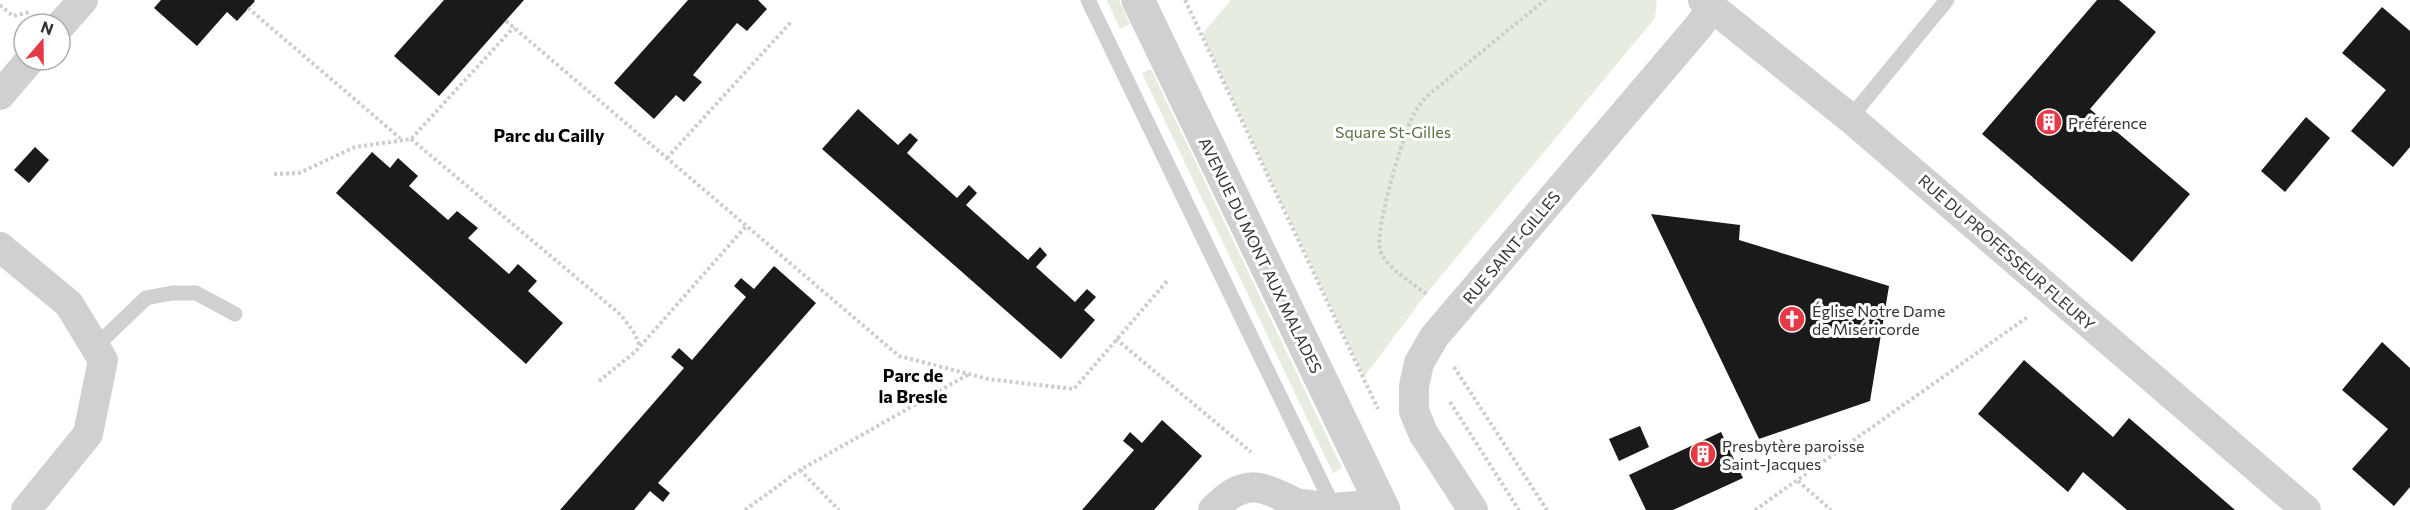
<svg xmlns="http://www.w3.org/2000/svg" width="2410" height="510" font-family="Commissioner,sans-serif">
  <rect width="100%" height="100%" fill="#fff"/>
  <g fill="#e6ecdf">
    <path d="M1107,0H1119L1130,24L1120,29Z"/>
    <path d="M1231,0H1657L1655,18L1426,294L1364,377L1202,34Z"/>
    <path d="M1151,69L1342,468L1333,473L1142,73Z"/>
  </g>
  <g fill="#1a1a1a">
    <path d="M161,0H254L255,1L237,21L227,12L197,46L154,8Z"/>
    <path d="M444,0H524L439,96L394,56Z"/>
    <path d="M688,0H758L767,9L747,31L737,23L693,75L702,82L684,102L676,95L654,119L614,83Z"/>
    <path d="M2097,0H2119L2156,32L2090,109L2190,194L2132,262L1982,134Z"/>
    <path d="M2382,7L2410,31V147L2393,167L2351,131L2386,90L2342,53Z"/>
    <path d="M858,109L898,145L910,133L918,140L907,153L957,198L969,185L977,193L966,205L1028,260L1040,247L1047,255L1036,267L1075,302L1087,289L1096,297L1084,310L1095,320L1061,359L822,149Z"/>
    <path d="M2306,117L2330,138L2285,192L2261,171Z"/>
    <path d="M35,147L49,160L29,183L14,170Z"/>
    <path d="M372,152L390,168L398,158L418,176L409,186L448,220L457,211L478,228L468,238L509,274L518,264L537,281L528,291L563,323L526,364L336,193Z"/>
    <path d="M1651,214L1740,225L1739,240L1889,286L1870,401L1759,439Z"/>
    <path d="M774,266L816,303L658,483L670,493L663,502L650,491L634,510H560L684,368L671,357L679,348L692,360L746,297L734,286L741,278L754,289Z"/>
    <path d="M2382,342L2410,368V487L2394,506L2352,469L2388,429L2342,390Z"/>
    <path d="M2024,360L2113,437L2129,418L2235,510H2127L2083,472L2068,492L1978,414Z"/>
    <path d="M1162,420L1202,456L1154,510H1082L1134,450L1123,441L1130,432L1142,443Z"/>
    <path d="M1640,426L1649,447L1619,461L1609,439Z"/>
    <path d="M1721,432L1743,478L1673,510H1646L1629,475Z"/>
  </g>
  <g fill="none" stroke-linecap="round" stroke-linejoin="round">
    <g stroke="#cdcdcd" stroke-width="4" stroke-dasharray="3 3" stroke-linecap="butt">
      <path d="M1185,0L1378,409"/>
      <path d="M0,5L13,16L30,12"/>
      <path d="M248,8L400,138"/>
      <path d="M506,21L899,356L988,379L1074,389L1168,280"/>
      <path d="M411,139L621,315L635,334L640,347"/>
      <path d="M667,158L791,22"/>
      <path d="M274,174L299,173L355,147L411,139L514,27"/>
      <path d="M1426,294C1413,283 1386,268 1380,250C1374,232 1404,130 1415,112C1418,107 1422,102 1426,97L1545,0"/>
      <path d="M1116,339L1251,452"/>
      <path d="M1454,367L1547,510"/>
      <path d="M599,381L636,351L747,225"/>
      <path d="M1450,402L1519,510"/>
      <path d="M800,470L839,510"/>
      <path d="M1798,481L1831,510"/>
      <path d="M745,510L800,470L969,374"/>
      <path d="M1755,510L2029,316"/>
    </g>
    <g stroke="#d0d0d0" stroke-width="15">
      <path d="M1088,0L1335,510"/>
      <path d="M1850,118L1947,0"/>
      <path d="M95,347L146,298L172,293H196L235,314"/>
    </g>
    <g stroke="#d0d0d0" stroke-width="30">
      <path d="M1703,0L1850,118L2306,510"/>
      <path d="M60,26L83,0"/>
      <path d="M0,95L30,60"/>
      <path d="M0,247L69,304L103,360L88,434L26,510"/>
      <path d="M1296,503L1333,508L1381,504"/>
      <path d="M1213,510C1245,477 1259,485 1296,503L1289,510"/>
      <path d="M1473,510L1423,433L1414,411V386L1419,363L1434,337L1699,26L1712,7"/>
    </g>
    <path stroke="#d0d0d0" stroke-width="33" d="M1138,0L1384,510"/>
  </g>
  <defs>
    <symbol id="building-disc" viewBox="-11 -11 22 22"><circle r="9.5" fill="#e63946" stroke="#fff"/><path d="M-4-6H4V6H1V3H-1V6H-4ZM-2.5-4.3h1.7v1.8h-1.7ZM.8-4.3h1.7v1.8H.8ZM-2.5-1h1.7V.8h-1.7ZM.8-1h1.7V.8H.8Z" fill="#fff"/></symbol>
    <symbol id="church-disc" viewBox="-11 -11 22 22"><circle r="9.5" fill="#e63946" stroke="#fff"/><path d="M-1.2-6h2.4v3.5h3.3v2.4h-3.3V6h-2.4V-.1h-3.3v-2.4h3.3Z" fill="#fff"/></symbol>
  </defs>
  <g fill-rule="evenodd">
    <use href="#building-disc" x="2034" y="107" width="30" height="30"/>
    <use href="#church-disc" x="1777" y="304" width="30" height="30"/>
    <use href="#building-disc" x="1688" y="439" width="30" height="30"/>
  </g>
  <g text-anchor="middle" dominant-baseline="central" stroke-width="6" stroke-linejoin="round" paint-order="stroke">
    <g font-size="16" fill="#333" stroke="#fff" text-anchor="start">
      <text x="2068" y="122">Préférence</text>
      <text x="1812" y="310">Église Notre Dame<tspan x="1812" dy="18">de Miséricorde</tspan></text>
      <text x="1722" y="445">Presbytère paroisse<tspan x="1722" dy="18">Saint-Jacques</tspan></text>
    </g>
    <g font-size="16" fill="#56703f" stroke="#fff">
      <text x="1393" y="131">Square St-Gilles</text>
    </g>
    <g font-size="16" fill="#333" stroke="#fff">
      <text transform="translate(1511 247) rotate(-50)">RUE SAINT-GILLES</text>
      <text transform="translate(2007 252) rotate(41)">RUE DU PROFESSEUR FLEURY</text>
      <text transform="translate(1261 255) rotate(64)">AVENUE DU MONT AUX MALADES</text>
    </g>
    <g font-size="18" font-weight="bold" fill="#000" stroke="#fff">
      <text x="549" y="135">Parc du Cailly</text>
      <text x="913" y="375">Parc de<tspan x="913" dy="21">la Bresle</tspan></text>
    </g>
  </g>
  <g transform="translate(42 42) rotate(20)"><circle r="28" fill="#ffffff" stroke="#adadad" stroke-width="1.5"/>
  <path d="M0-4.5L10 22L0 15L-10 22Z" fill="#e63946"/>
  <text y="-9" font-size="16" font-weight="bold" text-anchor="middle" fill="#333333">N</text>
  </g>
</svg>
